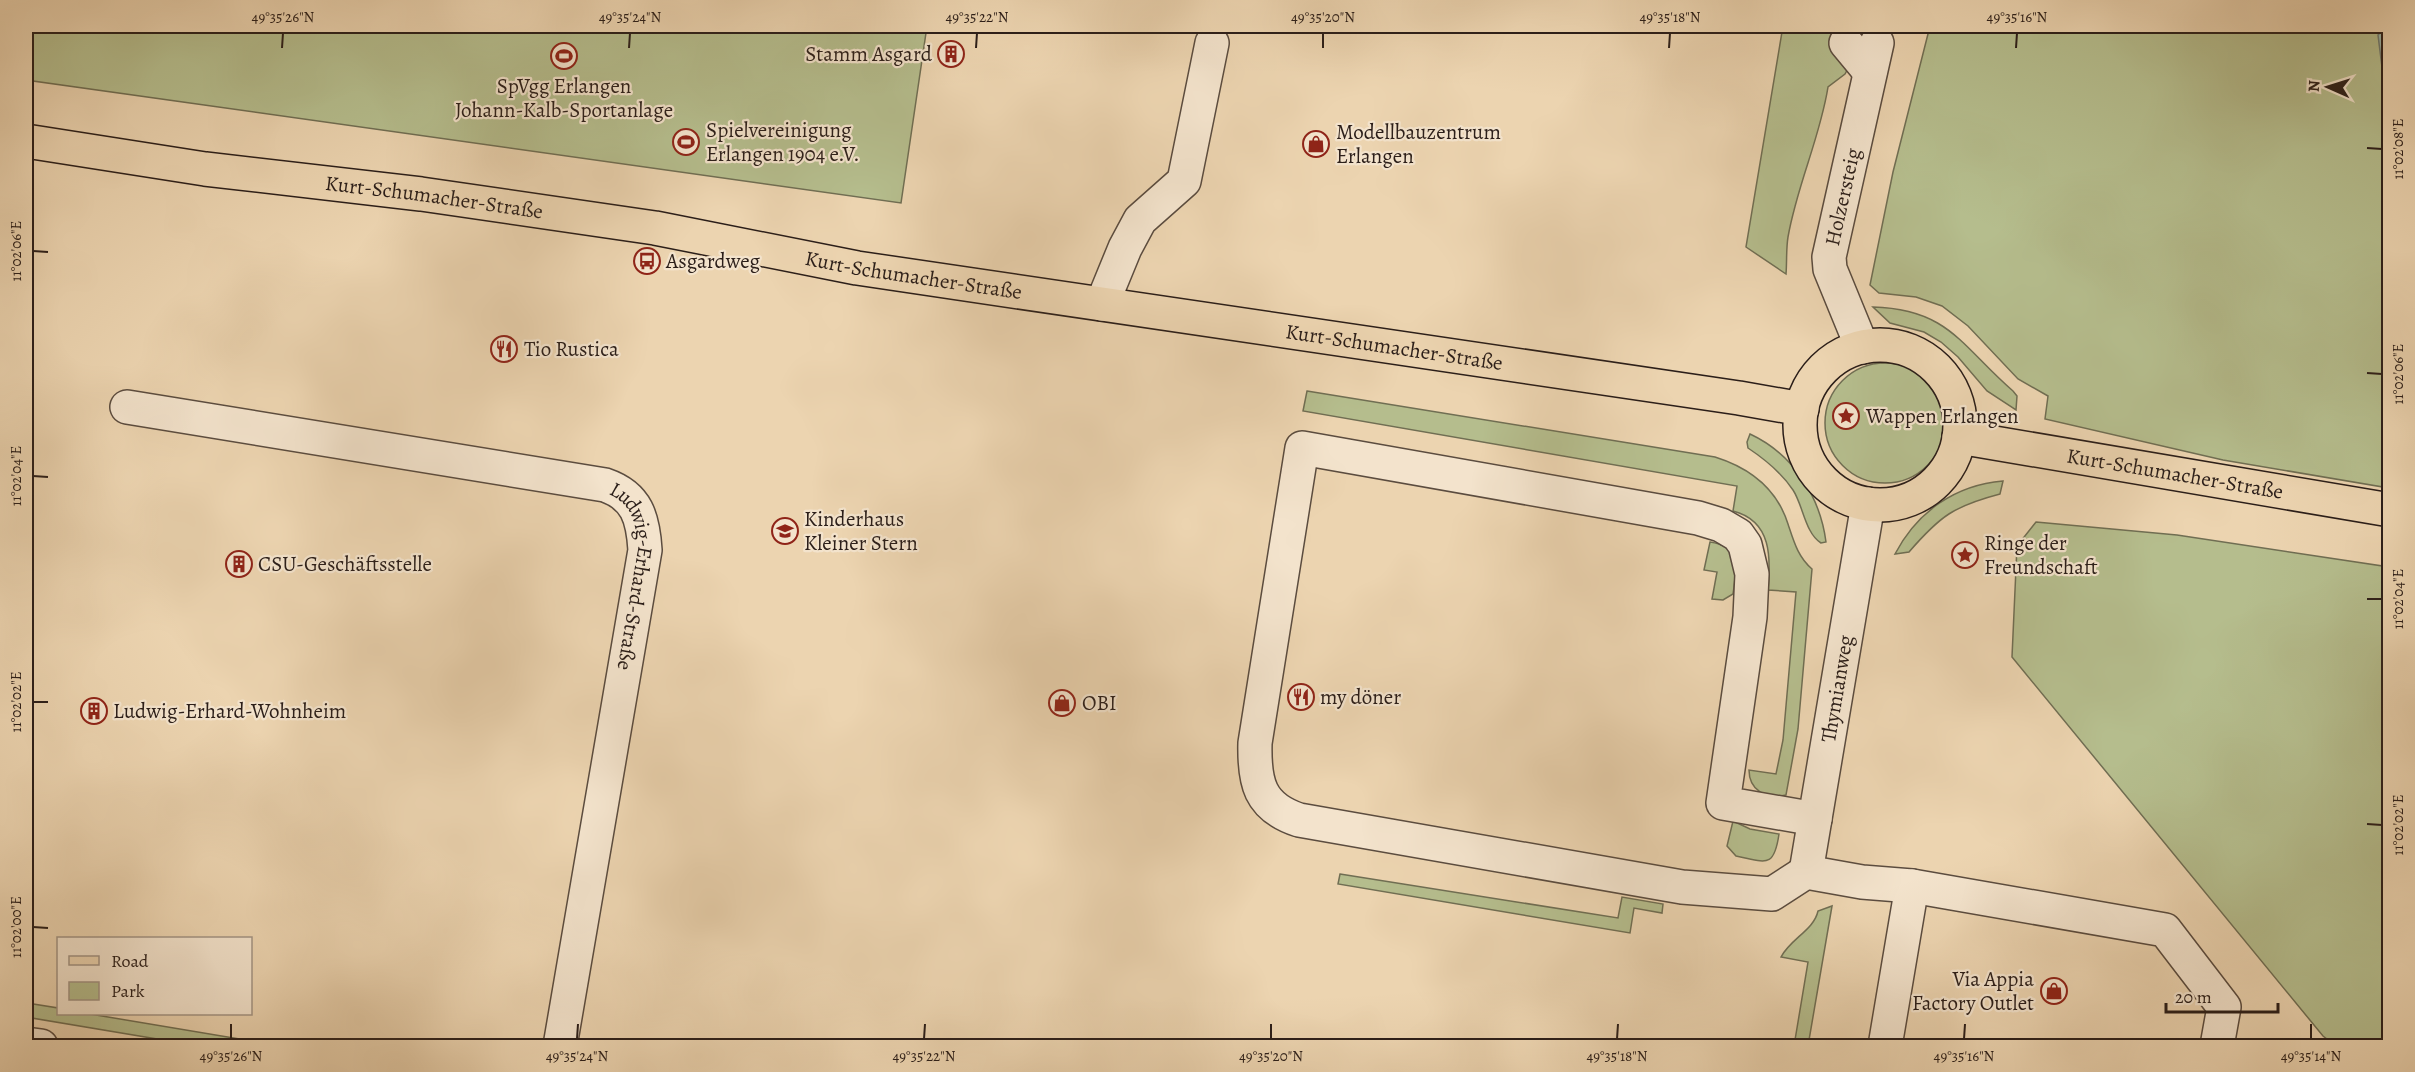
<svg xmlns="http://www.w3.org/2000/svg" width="2415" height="1072" font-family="Alegreya,serif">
  <rect width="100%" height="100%" fill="#ecd4b0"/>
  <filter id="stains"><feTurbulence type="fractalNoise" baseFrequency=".00333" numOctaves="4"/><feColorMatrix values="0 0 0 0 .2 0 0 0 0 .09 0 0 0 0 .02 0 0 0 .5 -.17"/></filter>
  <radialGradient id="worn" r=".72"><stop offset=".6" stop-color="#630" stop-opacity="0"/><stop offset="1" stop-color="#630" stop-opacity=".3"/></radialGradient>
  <g fill="#b5bd8d" stroke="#706e53" stroke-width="1.5">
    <path d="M26,26H927L901,203L26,80Z"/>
    <path d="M1783,26H1871L1845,74L1828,87C1820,138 1797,185 1788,237C1786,249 1787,262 1786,274L1746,247Z"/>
    <path d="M1930,26H2389V488L2223,460L2045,419L2048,396L2018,379L1968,326L1942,306L1916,297L1879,293L1870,285L1893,172Z"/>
    <path d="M1873,307C1949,309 1962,347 2013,391L2017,396L2016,410L1987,391L1958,357L1941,342L1924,332L1890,323Z"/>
    <circle cx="1885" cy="423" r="60"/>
    <path d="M1307,391L1715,457C1750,468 1777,489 1788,524C1794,542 1798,557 1812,569L1798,729L1786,795C1766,800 1749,790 1749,770L1776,774L1783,740L1796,592L1768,590C1771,558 1772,521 1733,511L1737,486L1303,411Z"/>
    <path d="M1750,434C1793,454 1820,496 1826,542L1821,543C1805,533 1803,505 1793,490C1781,472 1766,460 1748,448L1747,442Z"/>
    <path d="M2003,481L2000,494C1954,506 1940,516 1909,552L1895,554C1917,512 1955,485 2003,481Z"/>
    <path d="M2036,522L2177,535L2389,567V1046H2336L2323,1036L2012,657L2017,546Z"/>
    <path d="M1710,542C1740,546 1737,569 1733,594L1723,600L1712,599L1717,572L1704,570Z"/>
    <path d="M1733,821L1750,829L1779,834C1774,869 1766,862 1736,856L1727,846Z"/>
    <path d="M1340,874L1618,918L1622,897L1663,904L1662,913L1634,908L1630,933L1338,884Z"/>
    <path d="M1832,906L1808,1046H1794L1808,962L1781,957C1790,939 1814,930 1818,911Z"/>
    <path d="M27,1003L58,1008V1014H90L282,1046H199L26,1017Z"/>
  </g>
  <path fill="#99b8ae" stroke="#6d7a72" stroke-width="1.5" d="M2386,26H2389V71L2382,67L2378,35Z"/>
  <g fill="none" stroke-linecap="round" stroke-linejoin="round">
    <defs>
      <g id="minor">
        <path d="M1846,43L1870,72"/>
        <path d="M1102,304L1125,248L1140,220L1184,181L1212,43"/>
        <path id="s1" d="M1862,347L1830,269L1829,257L1877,43"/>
        <path id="s2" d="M127,407L605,485C637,496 643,518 645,550L560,1046"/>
        <path d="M1815,819L1723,803L1750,617L1752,574L1745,545L1738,535L1721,525L1698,518L1302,448L1255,743C1254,782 1259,807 1299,820L1682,887L1772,894L1806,872L1862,882L1912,886L2165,930L2224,1007L2217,1046"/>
        <path id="s3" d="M1806,872L1868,504"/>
        <path d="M26,1044L41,1046"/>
        <path d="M1885,1046L1912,886"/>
      </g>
      <g id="major">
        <path id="s4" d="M26,141L205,169L421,194L655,228L857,268L1739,398L1802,409"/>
        <circle cx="1880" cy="425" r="80"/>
        <path id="s5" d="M1959,437L2390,510"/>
      </g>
    </defs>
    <use href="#minor" stroke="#5b4c3f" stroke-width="36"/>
    <use href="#major" stroke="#2b1e19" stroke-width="36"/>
    <use href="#minor" stroke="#f3e3cc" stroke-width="33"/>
    <use href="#major" stroke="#ecd4b0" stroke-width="33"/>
  </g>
  <path fill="none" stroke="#2b1e19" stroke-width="2" d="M282,48L283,33M629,48L630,33M976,48L977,33M1323,48V33M1669,48L1670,33M2016,48L2017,33M2367,148L2382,149M33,251L48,252M2367,373L2382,374M33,476L48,477M2367,599H2382M33,702H48M2367,824L2382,825M33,927L48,928M231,1039V1024M577,1039L578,1024M924,1039L925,1024M1271,1039V1024M1617,1039L1618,1024M1964,1039L1965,1024M2311,1039V1024"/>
  <defs>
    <symbol id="building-ring" viewBox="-11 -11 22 22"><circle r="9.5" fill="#f3e3cc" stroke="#8f2418" stroke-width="1.5"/><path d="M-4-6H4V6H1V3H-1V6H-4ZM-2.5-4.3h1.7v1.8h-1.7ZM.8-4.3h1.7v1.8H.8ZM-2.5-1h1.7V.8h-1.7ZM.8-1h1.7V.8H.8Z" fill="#8f2418"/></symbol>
    <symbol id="stadium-ring" viewBox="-11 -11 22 22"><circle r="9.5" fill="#f3e3cc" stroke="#8f2418" stroke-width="1.5"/><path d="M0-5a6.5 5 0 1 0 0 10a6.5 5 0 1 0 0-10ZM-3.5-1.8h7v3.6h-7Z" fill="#8f2418"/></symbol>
    <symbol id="shop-ring" viewBox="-11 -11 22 22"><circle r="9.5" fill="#f3e3cc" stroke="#8f2418" stroke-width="1.5"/><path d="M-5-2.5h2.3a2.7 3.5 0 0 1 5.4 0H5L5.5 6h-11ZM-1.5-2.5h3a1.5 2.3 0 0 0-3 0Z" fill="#8f2418"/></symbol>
    <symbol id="bus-ring" viewBox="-11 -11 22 22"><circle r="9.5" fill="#f3e3cc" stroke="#8f2418" stroke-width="1.5"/><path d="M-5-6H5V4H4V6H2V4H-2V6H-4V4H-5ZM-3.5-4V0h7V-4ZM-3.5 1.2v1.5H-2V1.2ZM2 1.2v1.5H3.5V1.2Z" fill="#8f2418"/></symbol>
    <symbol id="restaurant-ring" viewBox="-11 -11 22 22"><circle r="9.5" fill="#f3e3cc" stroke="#8f2418" stroke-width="1.5"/><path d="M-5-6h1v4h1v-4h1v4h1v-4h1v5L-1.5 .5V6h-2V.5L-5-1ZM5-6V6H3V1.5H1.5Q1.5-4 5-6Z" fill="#8f2418"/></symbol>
    <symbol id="sight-ring" viewBox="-11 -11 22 22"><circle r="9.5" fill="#f3e3cc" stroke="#8f2418" stroke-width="1.5"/><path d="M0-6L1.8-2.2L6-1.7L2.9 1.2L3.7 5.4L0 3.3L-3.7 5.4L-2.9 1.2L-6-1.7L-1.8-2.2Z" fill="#8f2418"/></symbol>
    <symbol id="school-ring" viewBox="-11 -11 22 22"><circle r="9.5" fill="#f3e3cc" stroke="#8f2418" stroke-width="1.5"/><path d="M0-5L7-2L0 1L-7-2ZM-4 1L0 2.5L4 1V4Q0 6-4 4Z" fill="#8f2418"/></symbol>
  </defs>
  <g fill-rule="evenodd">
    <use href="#building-ring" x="936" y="39" width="30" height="30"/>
    <use href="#stadium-ring" x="549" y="41" width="30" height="30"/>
    <use href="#stadium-ring" x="671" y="127" width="30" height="30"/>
    <use href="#shop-ring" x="1301" y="129" width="30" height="30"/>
    <use href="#bus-ring" x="632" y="246" width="30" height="30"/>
    <use href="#restaurant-ring" x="489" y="334" width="30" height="30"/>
    <use href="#sight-ring" x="1831" y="401" width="30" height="30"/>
    <use href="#school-ring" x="770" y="516" width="30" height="30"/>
    <use href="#sight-ring" x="1950" y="540" width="30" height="30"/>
    <use href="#building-ring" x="224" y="549" width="30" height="30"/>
    <use href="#restaurant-ring" x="1286" y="682" width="30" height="30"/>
    <use href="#shop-ring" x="1047" y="688" width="30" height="30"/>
    <use href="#building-ring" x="79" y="696" width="30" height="30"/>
    <use href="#shop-ring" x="2039" y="976" width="30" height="30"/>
  </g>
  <g text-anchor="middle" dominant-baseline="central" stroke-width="4.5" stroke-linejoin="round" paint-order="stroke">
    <g font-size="21" fill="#2b1e19" stroke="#f3e3cc" text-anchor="start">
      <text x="932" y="54" text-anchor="end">Stamm Asgard</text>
      <text x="564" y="86" text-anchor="middle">SpVgg Erlangen<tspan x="564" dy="24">Johann-Kalb-Sportanlage</tspan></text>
      <text x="706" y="130">Spielvereinigung<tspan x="706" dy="24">Erlangen 1904 e.V.</tspan></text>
      <text x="1336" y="132">Modellbauzentrum<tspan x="1336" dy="24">Erlangen</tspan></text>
      <text x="666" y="261">Asgardweg</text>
      <text x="524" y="349">Tio Rustica</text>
      <text x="1866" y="416">Wappen Erlangen</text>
      <text x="804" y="519">Kinderhaus<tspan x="804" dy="24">Kleiner Stern</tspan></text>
      <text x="1984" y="543">Ringe der<tspan x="1984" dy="24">Freundschaft</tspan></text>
      <text x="258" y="564">CSU-Geschäftsstelle</text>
      <text x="1320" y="697">my döner</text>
      <text x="1082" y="703">OBI</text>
      <text x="113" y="711">Ludwig-Erhard-Wohnheim</text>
      <text x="2034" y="979" text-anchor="end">Via Appia<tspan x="2034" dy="24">Factory Outlet</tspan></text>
    </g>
    <g font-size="21" fill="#2b1e19" stroke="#f3e3cc">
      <text stroke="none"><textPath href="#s4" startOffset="412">Kurt-Schumacher-Straße</textPath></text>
      <text stroke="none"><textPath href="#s1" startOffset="158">Holzersteig</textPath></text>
      <text stroke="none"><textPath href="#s4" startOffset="898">Kurt-Schumacher-Straße</textPath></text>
      <text stroke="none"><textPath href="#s4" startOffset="1384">Kurt-Schumacher-Straße</textPath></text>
      <text stroke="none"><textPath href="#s5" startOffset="219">Kurt-Schumacher-Straße</textPath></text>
      <text stroke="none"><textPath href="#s2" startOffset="590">Ludwig-Erhard-Straße</textPath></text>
      <text stroke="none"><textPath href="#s3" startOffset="186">Thymianweg</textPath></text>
    </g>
  </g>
  <rect width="2415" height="1072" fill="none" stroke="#ecd4b0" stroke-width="66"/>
  <rect x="57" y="937" width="195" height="78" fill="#f3e3cc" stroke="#a39484" stroke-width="1.5"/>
  <rect x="69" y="956" width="30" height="9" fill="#ecd4b0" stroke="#a39484" stroke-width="1.5"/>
  <text x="111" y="967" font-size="18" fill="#2b1e19">Road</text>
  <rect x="69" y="982" width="30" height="18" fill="#b5bd8d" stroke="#a39484" stroke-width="1.5"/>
  <text x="111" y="997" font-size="18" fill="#2b1e19">Park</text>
  <g transform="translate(2328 87) rotate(273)" stroke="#f3e3cc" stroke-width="4.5" paint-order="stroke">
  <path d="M0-4.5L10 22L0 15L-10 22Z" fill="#2b1e19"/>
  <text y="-9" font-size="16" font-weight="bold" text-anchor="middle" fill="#2b1e19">N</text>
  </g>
  <path d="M2166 1003v9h112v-9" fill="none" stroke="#2b1e19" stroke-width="3"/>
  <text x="2175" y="1003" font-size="18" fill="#2b1e19" stroke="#f3e3cc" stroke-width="4.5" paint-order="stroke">20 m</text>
  <rect x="33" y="33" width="2349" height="1006" fill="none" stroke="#2b1e19" stroke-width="2"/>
  <g font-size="15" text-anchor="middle" fill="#2b1e19">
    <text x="283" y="22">49°35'26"N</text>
    <text x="630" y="22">49°35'24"N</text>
    <text x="977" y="22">49°35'22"N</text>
    <text x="1323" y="22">49°35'20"N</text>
    <text x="1670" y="22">49°35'18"N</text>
    <text x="2017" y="22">49°35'16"N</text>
    <text transform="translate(2398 149) rotate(-90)" y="5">11°02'08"E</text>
    <text transform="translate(16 251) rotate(-90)" y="5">11°02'06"E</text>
    <text transform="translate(2398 374) rotate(-90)" y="5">11°02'06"E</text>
    <text transform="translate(16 476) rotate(-90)" y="5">11°02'04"E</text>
    <text transform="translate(2398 599) rotate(-90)" y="5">11°02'04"E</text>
    <text transform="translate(16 702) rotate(-90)" y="5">11°02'02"E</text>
    <text transform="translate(2398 825) rotate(-90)" y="5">11°02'02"E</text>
    <text transform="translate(16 927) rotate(-90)" y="5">11°02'00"E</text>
    <text x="231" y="1061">49°35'26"N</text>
    <text x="577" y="1061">49°35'24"N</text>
    <text x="924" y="1061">49°35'22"N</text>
    <text x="1271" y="1061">49°35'20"N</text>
    <text x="1617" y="1061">49°35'18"N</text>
    <text x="1964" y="1061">49°35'16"N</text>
    <text x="2311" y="1061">49°35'14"N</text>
  </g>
  <rect width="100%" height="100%" filter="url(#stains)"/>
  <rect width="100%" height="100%" fill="url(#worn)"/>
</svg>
